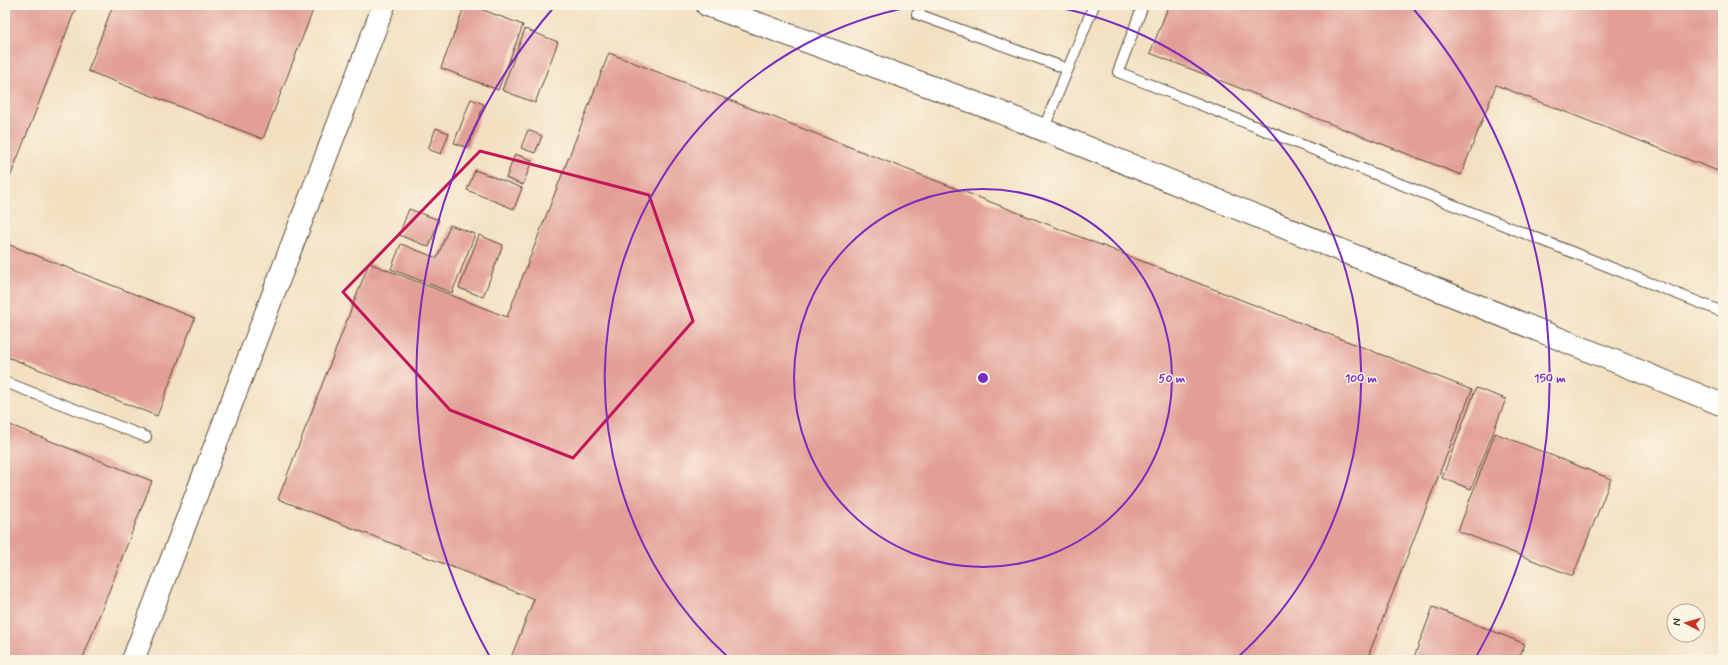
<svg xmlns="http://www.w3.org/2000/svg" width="1728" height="665" font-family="Mynerve,sans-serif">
  <rect width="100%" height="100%" fill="#fcf5e5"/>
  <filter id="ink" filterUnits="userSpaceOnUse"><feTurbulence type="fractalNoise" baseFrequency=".025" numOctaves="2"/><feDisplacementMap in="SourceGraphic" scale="8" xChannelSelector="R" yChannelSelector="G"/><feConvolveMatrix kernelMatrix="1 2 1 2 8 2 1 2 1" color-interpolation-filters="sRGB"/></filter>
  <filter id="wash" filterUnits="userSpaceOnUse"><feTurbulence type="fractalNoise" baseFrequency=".012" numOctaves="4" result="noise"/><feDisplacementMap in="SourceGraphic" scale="16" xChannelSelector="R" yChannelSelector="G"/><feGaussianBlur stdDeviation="0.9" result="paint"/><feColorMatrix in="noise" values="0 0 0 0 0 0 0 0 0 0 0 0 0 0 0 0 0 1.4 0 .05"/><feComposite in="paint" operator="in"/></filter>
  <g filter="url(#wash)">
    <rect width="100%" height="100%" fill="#f2e0c1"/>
    <g id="blocks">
      <g fill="#e29f96">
        <path d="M5,5H77L5,190Z"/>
        <path d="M113,5H315L263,139L88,71Z"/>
        <path d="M465,5H470L523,25L498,90L441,68Z"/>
        <path d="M1169,5H1723V173L1496,85L1461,175L1150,53Z"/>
        <path d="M525,29L558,42L535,103L502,90Z"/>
        <path d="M609,53L1472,390L1369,654L1383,660H510L534,599L278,499L369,263L507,317Z"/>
        <path d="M471,99L484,104L468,148L454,143Z"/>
        <path d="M436,128L449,133L441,154L428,149Z"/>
        <path d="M528,130L542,136L535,153L521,148Z"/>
        <path d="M515,154L532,160L523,185L506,178Z"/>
        <path d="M475,170L522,188L514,209L467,190Z"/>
        <path d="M409,209L439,220L429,247L399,235Z"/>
        <path d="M450,225L475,234L452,293L391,269L401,244L437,258Z"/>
        <path d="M479,235L503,245L483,297L459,288Z"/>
        <path d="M5,243L195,318L157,416L5,356Z"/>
        <path d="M1476,388L1506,399L1471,489L1442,478Z"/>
        <path d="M5,423L152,481L82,660H5Z"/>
        <path d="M1495,433L1611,479L1573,576L1458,531Z"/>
        <path d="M1433,607L1525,644L1518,660H1413Z"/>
      </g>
    </g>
  </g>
  <g filter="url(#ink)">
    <use href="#blocks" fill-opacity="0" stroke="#564536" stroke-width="1"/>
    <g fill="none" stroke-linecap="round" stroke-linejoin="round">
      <defs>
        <g id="service">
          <path d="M1143,5L1118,72L1723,312"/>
          <path d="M917,14L1068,69"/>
          <path d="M1043,130L1094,5"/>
          <path d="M5,382L146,437"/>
        </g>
        <g id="tertiary">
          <path d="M707,5L992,109L1723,405"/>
          <path d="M133,660L384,5"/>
        </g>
      </defs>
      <use href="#service" stroke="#564536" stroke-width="12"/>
      <use href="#tertiary" stroke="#564536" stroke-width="24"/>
      <use href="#service" stroke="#fff" stroke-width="10"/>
      <use href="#tertiary" stroke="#fff" stroke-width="22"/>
    </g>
  </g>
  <path fill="none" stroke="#c2185b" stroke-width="3" stroke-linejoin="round" d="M480,151L649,195L693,321L573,458L450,410L343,292Z"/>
  <g fill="none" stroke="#7b2cbf" stroke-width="2">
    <circle cx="983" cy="378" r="189"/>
    <path d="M730 659A378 378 0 0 1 921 5M1045 5A378 378 0 0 1 1236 659"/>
    <path d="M490 657A567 567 0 0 1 555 6M1411 6A567 567 0 0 1 1476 657"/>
  </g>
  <circle cx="983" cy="378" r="6" fill="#7b2cbf" stroke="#fcf5e5" stroke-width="2"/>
  <g font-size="12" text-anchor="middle" font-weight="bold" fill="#7b2cbf" stroke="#fcf5e5" stroke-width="3" stroke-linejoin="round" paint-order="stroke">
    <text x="1172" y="382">50 m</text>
    <text x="1361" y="382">100 m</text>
    <text x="1550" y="382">150 m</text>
  </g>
  <rect width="1728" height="665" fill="none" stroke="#fcf5e5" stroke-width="20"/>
  <g transform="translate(1686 623) rotate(276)"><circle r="19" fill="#fcf5e5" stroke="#afa495"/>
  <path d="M0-3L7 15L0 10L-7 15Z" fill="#c8321e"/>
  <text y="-6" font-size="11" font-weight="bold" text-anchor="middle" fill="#3b2a1e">N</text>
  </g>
</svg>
